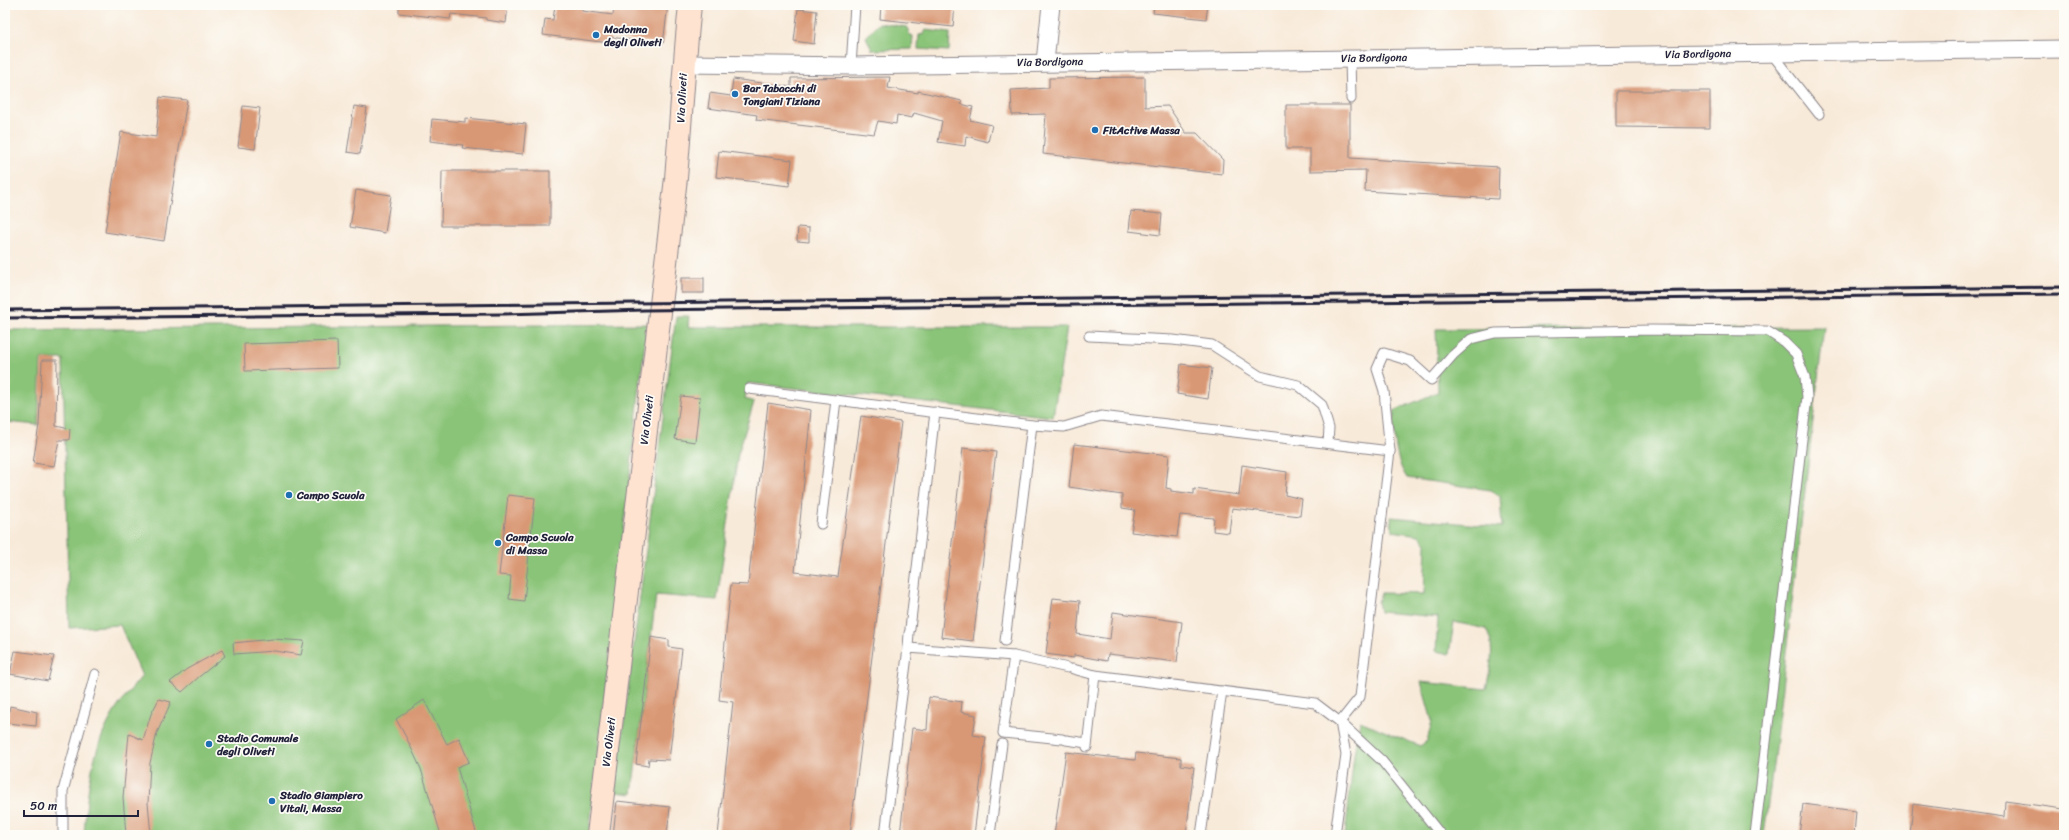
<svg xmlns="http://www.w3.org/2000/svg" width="2069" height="840" font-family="Sriracha,sans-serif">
  <rect width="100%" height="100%" fill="#fdfcf7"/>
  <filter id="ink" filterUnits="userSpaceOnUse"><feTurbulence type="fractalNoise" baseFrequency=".025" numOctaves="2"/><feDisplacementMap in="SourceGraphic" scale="8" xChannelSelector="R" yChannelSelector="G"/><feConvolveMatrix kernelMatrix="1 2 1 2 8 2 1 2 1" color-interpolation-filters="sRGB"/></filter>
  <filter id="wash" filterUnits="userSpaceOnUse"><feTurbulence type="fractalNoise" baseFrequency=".012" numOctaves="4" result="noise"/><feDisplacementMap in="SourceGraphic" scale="16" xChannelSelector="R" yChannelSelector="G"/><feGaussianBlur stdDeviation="0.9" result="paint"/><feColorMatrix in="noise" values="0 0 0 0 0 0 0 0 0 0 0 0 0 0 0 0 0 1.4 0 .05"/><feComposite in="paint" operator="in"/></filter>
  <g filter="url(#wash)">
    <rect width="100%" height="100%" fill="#f8ead9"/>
    <g fill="#8ac478" stroke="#56735a">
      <path d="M879,23L907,27L909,34L913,36L912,49L872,50L866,37Z"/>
      <path d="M926,30L950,33L949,51L918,49L919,35L924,34Z"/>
      <path d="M676,316H689L688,327H1067L1053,417L748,383L745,399L754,402L738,454L717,600L656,595L632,794L615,792Z"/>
      <path d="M647,324L589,835H84C87,790 92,743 119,705C126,695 134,686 142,676L120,625L69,628L63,359H41L38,425L5,422V330Z"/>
      <path d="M1824,327L1773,765L1764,835H1345L1354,755L1360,721L1420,746L1427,741L1432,721L1421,682L1486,689C1490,669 1496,647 1486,629L1454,622L1449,654L1436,651L1438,617L1380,612L1378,602L1381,593L1424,594L1426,544L1419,535L1392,531L1391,517L1502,527L1500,496L1490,490L1407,478C1394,459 1394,433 1394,411L1438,392L1436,329Z"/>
    </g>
    <g id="blocks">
      <g fill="#d99874">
        <path d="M399,5H508L506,23L486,20V18L451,14L450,19L399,13Z"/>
        <path d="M555,5H583L582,11L613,15L614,5H668L663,44L610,37V43L543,35L545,19L553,20Z"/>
        <path d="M881,5H955L953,27L880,19Z"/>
        <path d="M1154,5H1208L1206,19L1153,13Z"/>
        <path d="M798,9L817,11L814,44L794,41Z"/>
        <path d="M890,77L888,88L918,93V91L962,101L961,104L973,107L970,120L992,125L988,142L966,136L965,146L938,142L942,121L914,113L912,118L897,115L896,124L878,121L874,134L756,120L757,115L708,108L710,93L731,96L733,79L791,87V78Z"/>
        <path d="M1145,77V107L1168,106L1186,133H1197L1223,160L1222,174L1043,154L1046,114L1012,115L1011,90L1049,88V78Z"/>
        <path d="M1616,91H1710V128L1616,127Z"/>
        <path d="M160,97L187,100L164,241L105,232L121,132L156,137Z"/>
        <path d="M1286,105H1350V158L1499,167L1498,199L1365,191L1366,170L1310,171V149H1286Z"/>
        <path d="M243,106L260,108L255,149L238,147Z"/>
        <path d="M354,106L367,108L360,154L347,152Z"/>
        <path d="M465,118L526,124L523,154L462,148L463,145L430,141L432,119L465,122Z"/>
        <path d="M719,151L792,160L789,186L716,177Z"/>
        <path d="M442,171H550V226H441Z"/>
        <path d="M356,190L391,195L385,233L350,227Z"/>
        <path d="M1131,211L1162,214L1160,235L1129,231Z"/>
        <path d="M798,227L809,228V242L797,241Z"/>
        <rect x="681" y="278" width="23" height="15"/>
        <path d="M337,341L338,368L245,371L244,344Z"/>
        <path d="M42,360H57L56,426L70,429L69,440H59L54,466L33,463L39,425Z"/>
        <path d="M1181,364L1212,368L1208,399L1177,394Z"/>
        <path d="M681,396L700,398L695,442L675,439Z"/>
        <path d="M768,403L811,410L795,572L838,577L861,416L901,422L850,835H718L733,702L719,700L731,584L748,585Z"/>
        <path d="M1074,444L1169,455L1166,488L1171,489V491L1194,494V489L1239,495L1242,465L1287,472L1285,495L1302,499L1300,516L1232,508L1229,533L1213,531L1214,518L1180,515L1177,537L1131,532L1135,510L1122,508V495L1069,487Z"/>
        <path d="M963,448L996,452L973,641L941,637Z"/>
        <path d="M508,495L535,498L524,601L509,599L511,576L499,575Z"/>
        <path d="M1053,598L1080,601L1077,634L1110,639L1113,612L1182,622L1177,662L1108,654L1107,661L1074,655V658L1046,654Z"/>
        <path d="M651,637L669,640V647L682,649L669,760L649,759L648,766L636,764Z"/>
        <path d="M273,639L304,641L301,655L275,651L234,654L233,643Z"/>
        <path d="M222,650L225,656L200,676L182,692L170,682L187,669Z"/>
        <path d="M15,651L54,656L48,681L10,674Z"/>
        <path d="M929,697L962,702L961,712L976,715L973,735L986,737L974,835H900L912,728L927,730Z"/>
        <path d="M159,699L171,702L157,733L150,763L148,803L151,835H126L123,797L129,734L143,740L151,714Z"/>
        <path d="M424,700L447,744L459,738L469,762L457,767L477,835H441L421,769L407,739L396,719Z"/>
        <path d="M10,706L37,712L36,726L7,723Z"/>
        <path d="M1066,752L1135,760L1136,753L1181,758V765L1194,767L1186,835H1054Z"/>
        <path d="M617,801L670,807L667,835H613Z"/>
        <path d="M2005,801L2064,809V835H1910L1913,804L2004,817Z"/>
        <path d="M1803,804L1856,811L1854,835H1799Z"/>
      </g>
    </g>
  </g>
  <g filter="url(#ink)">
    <use href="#blocks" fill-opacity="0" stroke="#8d868a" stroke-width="1"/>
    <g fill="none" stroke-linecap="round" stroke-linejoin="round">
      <defs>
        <g id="service">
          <path d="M1771,53L1819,114"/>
          <path d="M1350,58L1351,99"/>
          <path d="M851,66L855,5"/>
          <path d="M1089,336L1173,340L1212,345L1260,376L1298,385L1322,405L1329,428L1328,443"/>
          <path d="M749,389L1032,425L1064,427L1101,416L1390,451L1360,697L1340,722L1315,703L1095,675L1087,747"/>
          <path d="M1390,451L1384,391L1377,369L1384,353L1410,361L1431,380L1453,355L1471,339L1495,333L1652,330L1767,331L1784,342L1796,354L1805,377L1807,397L1755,835"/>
          <path d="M821,524L836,400"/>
          <path d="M910,629L935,412"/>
          <path d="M1005,641L1032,425"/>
          <path d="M908,648L909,633"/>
          <path d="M1073,669L1095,675"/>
          <path d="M1340,722L1382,761L1441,835"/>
          <path d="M898,726L908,648L1014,656"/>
          <path d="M1062,739L1003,733L1014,656L1068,668"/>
          <path d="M1066,740L1087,743"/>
          <path d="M63,835V791L95,674"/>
          <path d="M885,835L898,731"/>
          <path d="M990,835L1002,744"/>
          <path d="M1201,835L1222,691"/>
          <path d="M1335,835L1346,755L1340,722"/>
        </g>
        <g id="minor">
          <path d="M1045,62L1051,5"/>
          <path d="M684,64L851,66L2064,49"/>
        </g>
        <path id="secondary" d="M598,835L676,178C681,120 684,63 690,5"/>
      </defs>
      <use href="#service" stroke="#8d868a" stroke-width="11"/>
      <use href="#minor" stroke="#8d868a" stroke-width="19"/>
      <use href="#secondary" stroke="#8d868a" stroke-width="24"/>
      <use href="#service" stroke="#fff" stroke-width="9"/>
      <use href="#minor" stroke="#fff" stroke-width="17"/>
      <use href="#secondary" stroke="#fee3d1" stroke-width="22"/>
      <g stroke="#22223b" stroke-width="3">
        <path d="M5,310L2064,287"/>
        <path d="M5,318L505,314L645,310L2064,294"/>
      </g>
    </g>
  </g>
  <g fill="#1f6fb2" stroke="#fdfcf7" stroke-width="1.5">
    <circle cx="596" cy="35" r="4"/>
    <circle cx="735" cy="94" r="4"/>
    <circle cx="1095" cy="130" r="4"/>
    <circle cx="289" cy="495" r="4"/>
    <circle cx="498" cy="543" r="4"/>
    <circle cx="209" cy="744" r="4"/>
    <circle cx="272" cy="801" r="4"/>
  </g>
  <g text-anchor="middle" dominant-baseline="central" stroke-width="3.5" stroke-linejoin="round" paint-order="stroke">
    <g font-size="11" font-weight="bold" fill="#22223b" stroke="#fdfcf7" text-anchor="start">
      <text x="604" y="29">Madonna<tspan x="604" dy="13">degli Oliveti</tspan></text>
      <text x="743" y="88">Bar Tabacchi di<tspan x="743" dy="13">Tongiani Tiziana</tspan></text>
      <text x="1103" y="130">FitActive Massa</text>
      <text x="297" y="495">Campo Scuola</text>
      <text x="506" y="537">Campo Scuola<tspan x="506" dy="13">di Massa</tspan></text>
      <text x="217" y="738">Stadio Comunale<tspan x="217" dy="13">degli Oliveti</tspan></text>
      <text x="280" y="795">Stadio Giampiero<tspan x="280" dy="13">Vitali, Massa</tspan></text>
    </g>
    <g font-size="11" fill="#22223b" stroke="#fdfcf7">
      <text transform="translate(1698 54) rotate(-1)">Via Bordigona</text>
      <text transform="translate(1374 58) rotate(-1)">Via Bordigona</text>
      <text transform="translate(1050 62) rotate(-1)">Via Bordigona</text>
      <text transform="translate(682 98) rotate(-87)">Via Oliveti</text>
      <text transform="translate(647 420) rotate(-83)">Via Oliveti</text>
      <text transform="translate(609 742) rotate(-83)">Via Oliveti</text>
    </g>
  </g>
  <rect width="2069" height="840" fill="none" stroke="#fdfcf7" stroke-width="20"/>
  <path d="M24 810v6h114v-6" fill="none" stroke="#22223b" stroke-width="2"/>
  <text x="30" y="810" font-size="12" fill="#22223b" stroke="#fdfcf7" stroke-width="3" paint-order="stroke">50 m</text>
</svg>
